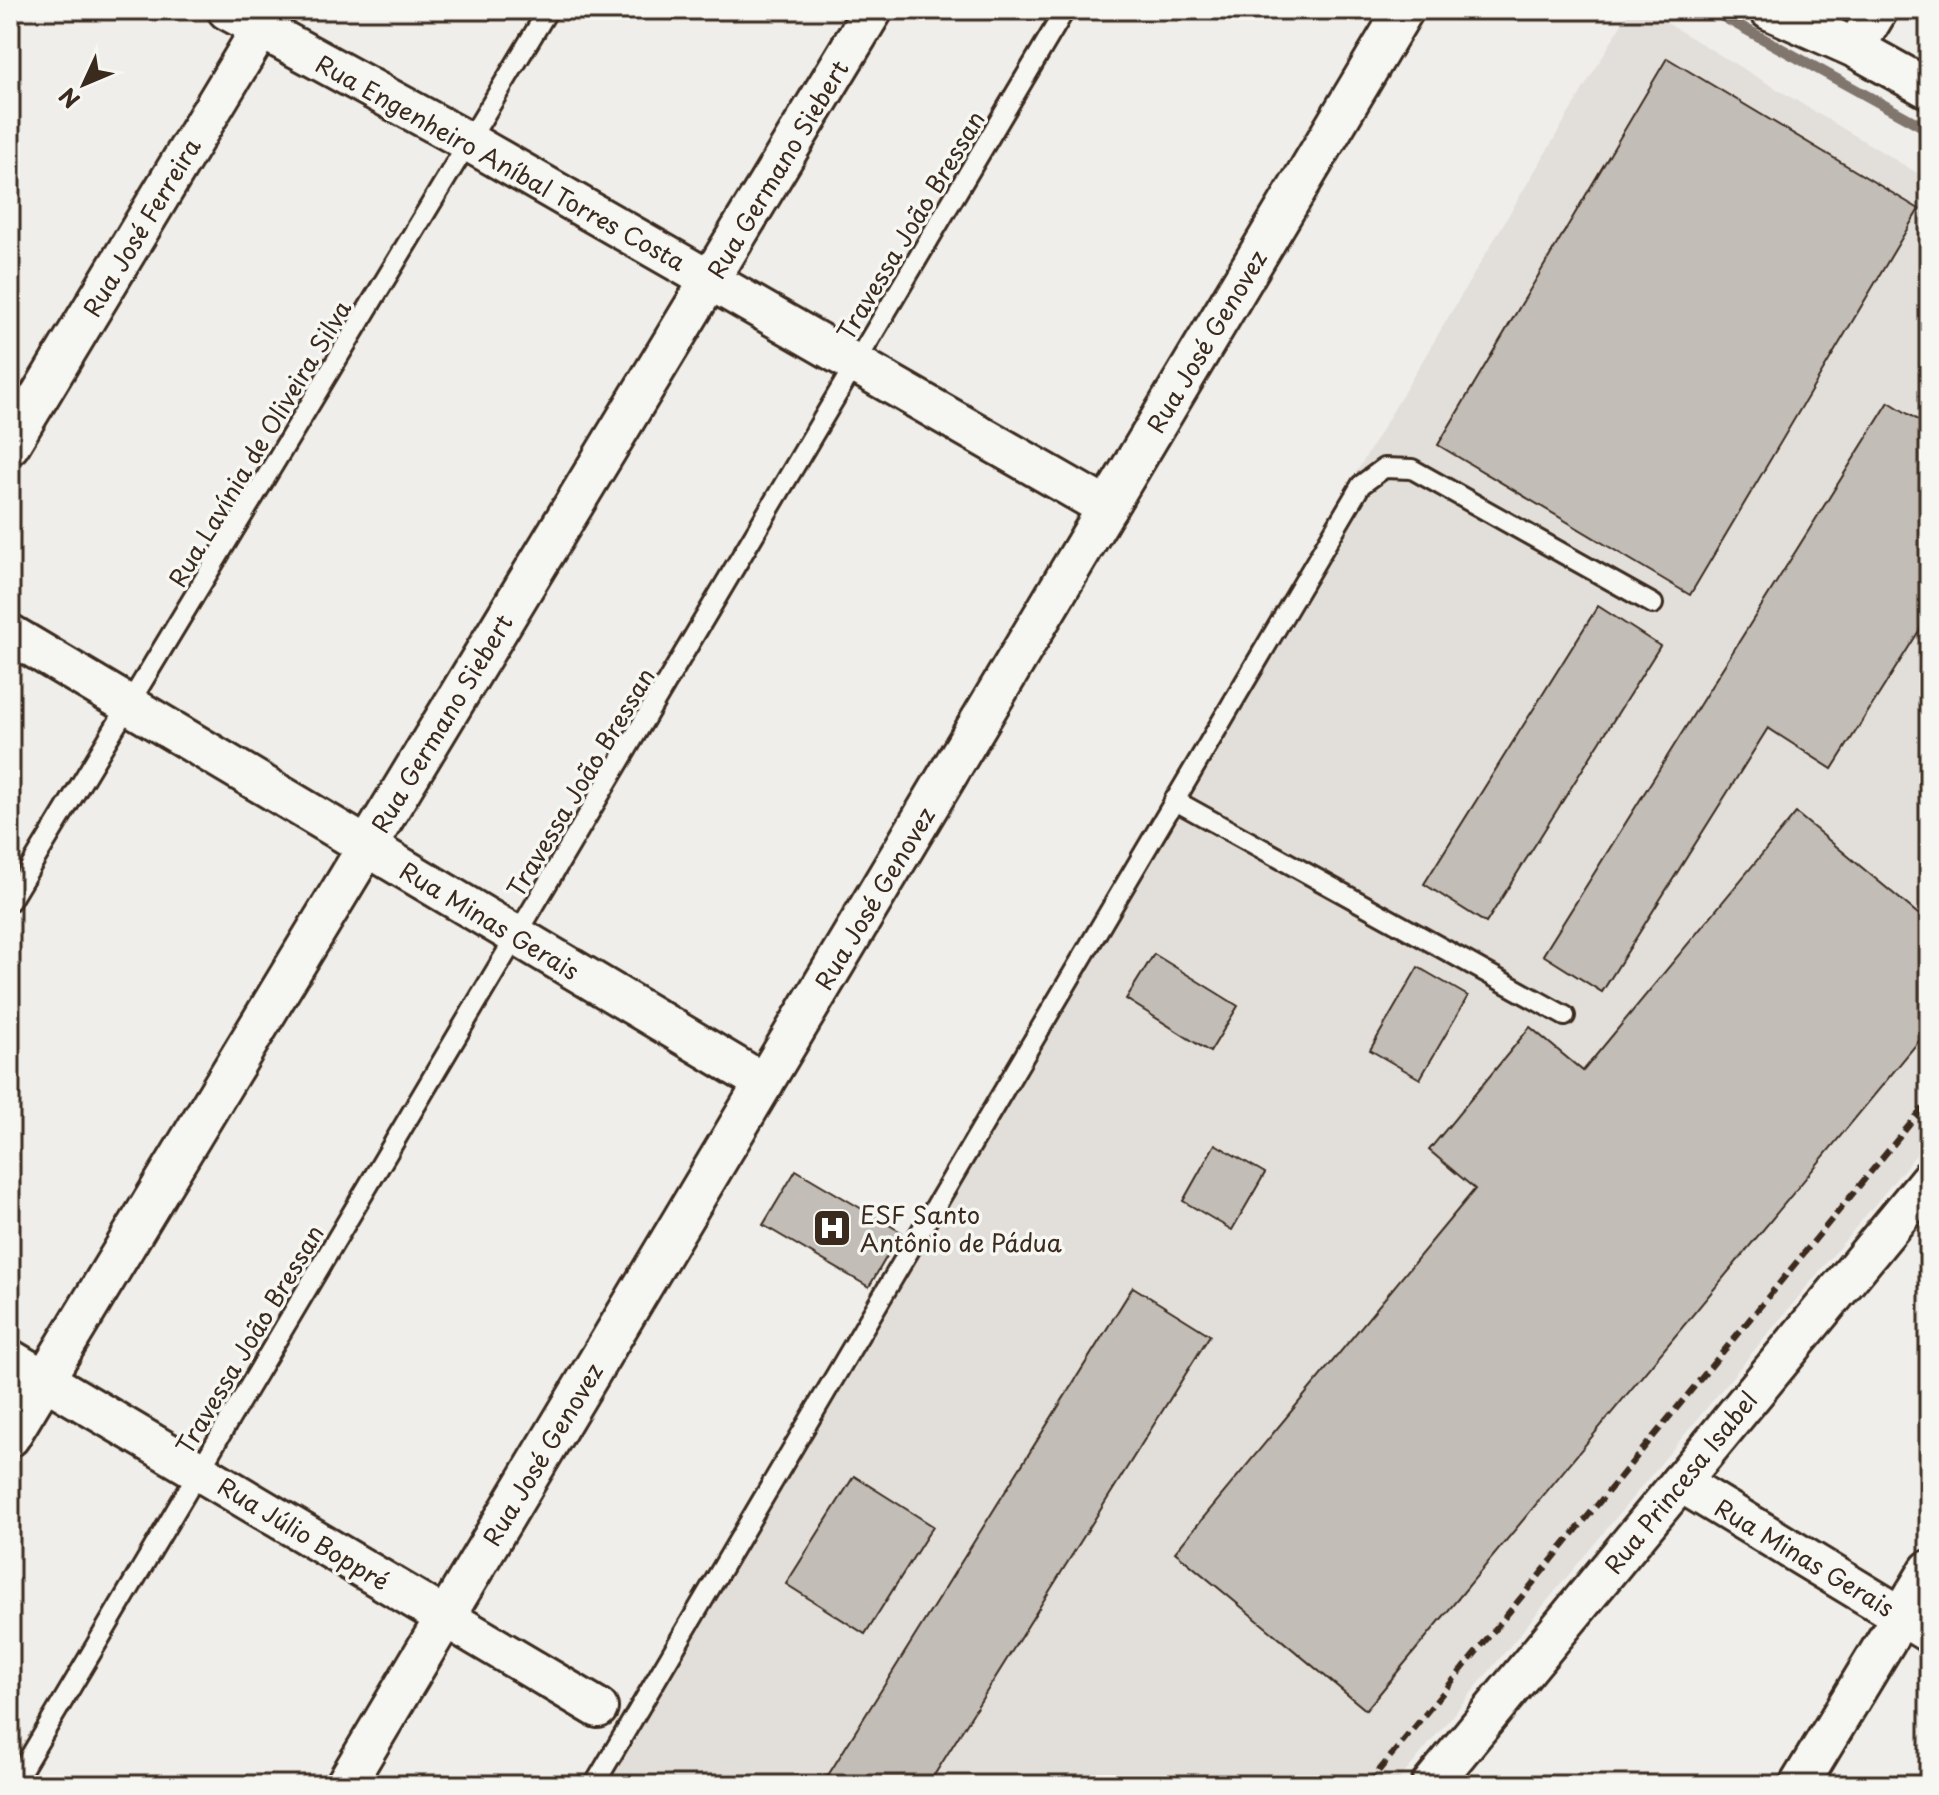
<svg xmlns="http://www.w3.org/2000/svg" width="1939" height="1795" font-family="'Playpen Sans',sans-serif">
  <rect width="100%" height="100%" fill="#efeeea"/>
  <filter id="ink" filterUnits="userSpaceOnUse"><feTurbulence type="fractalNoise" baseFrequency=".0125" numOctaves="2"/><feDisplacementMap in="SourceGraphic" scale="16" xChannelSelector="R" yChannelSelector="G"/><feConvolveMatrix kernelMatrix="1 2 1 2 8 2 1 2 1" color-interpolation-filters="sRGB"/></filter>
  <g filter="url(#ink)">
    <path fill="#e2dfdb" d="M1630,10H1645L1929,180V1139L1395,1785H580Z"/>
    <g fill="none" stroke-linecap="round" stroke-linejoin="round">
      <path stroke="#81766d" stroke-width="11" d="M1711,10L1929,130"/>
    </g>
    <g fill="#c2bdb7" stroke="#3b2a1e" stroke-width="2">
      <path d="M1667,58L1919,209L1690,595L1438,445Z"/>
      <path d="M1889,402L1929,427V615L1832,769L1768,728L1602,992L1543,955Z"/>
      <path d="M1598,606L1660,646L1486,923L1424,884Z"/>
      <path d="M1796,813L1929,923V1029L1366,1710L1175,1552L1475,1189L1429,1150L1530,1027L1583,1071Z"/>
      <path d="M1154,954L1238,1006L1210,1052L1126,999Z"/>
      <path d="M1418,967L1468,996L1420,1079L1370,1050Z"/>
      <path d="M1215,1144L1265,1173L1232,1230L1183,1201Z"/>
      <path d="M796,1170L901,1232L869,1287L763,1225Z"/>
      <path d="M1133,1287L1210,1335L928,1785H822Z"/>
      <path d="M854,1476L933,1526L865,1634L786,1584Z"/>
      <path d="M1138,1776L1150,1785H1130Z"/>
    </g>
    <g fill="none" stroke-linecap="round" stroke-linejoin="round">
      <defs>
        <g id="lane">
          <path d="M1174,800L1565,1016"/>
          <path d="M10,901L548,10"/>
          <path d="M13,1785L1065,10"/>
          <path d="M594,1785L1361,485L1384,468L1412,469L1653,604"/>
        </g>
        <g id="street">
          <path d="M227,10L469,142L1107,508"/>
          <path d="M1769,10L1855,48L1929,89"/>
          <path d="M1855,48L1878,10"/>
          <path d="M10,445L272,10"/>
          <path d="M10,634L764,1083"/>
          <path d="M10,1359L598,1708"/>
          <path d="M10,1437L873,10"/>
          <path d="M1680,1482L1929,1633"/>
          <path d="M345,1785L1404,10"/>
          <path d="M1431,1785L1929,1180"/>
          <path d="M1799,1785L1929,1570"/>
        </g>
      </defs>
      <use href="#lane" stroke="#3b2a1e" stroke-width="24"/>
      <use href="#street" stroke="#3b2a1e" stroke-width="44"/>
      <use href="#lane" stroke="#f6f6f2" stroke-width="18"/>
      <use href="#street" stroke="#f6f6f2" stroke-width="38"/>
      <path stroke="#3b2a1e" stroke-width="6" stroke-dasharray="12 6" stroke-linecap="butt" d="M1367,1785L1929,1101"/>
    </g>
  </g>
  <defs>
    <symbol id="hospital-square" viewBox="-11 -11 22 22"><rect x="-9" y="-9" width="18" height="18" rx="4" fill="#3b2a1e" stroke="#f6f6f2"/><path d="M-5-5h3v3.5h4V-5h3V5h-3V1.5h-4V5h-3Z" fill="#fff"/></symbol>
  </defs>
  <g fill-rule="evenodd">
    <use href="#hospital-square" x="810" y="1206" width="44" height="44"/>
  </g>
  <g text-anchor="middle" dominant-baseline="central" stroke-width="7" stroke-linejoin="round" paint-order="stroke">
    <g font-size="24" fill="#3b2a1e" stroke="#f6f6f2">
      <text transform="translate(501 162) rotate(29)">Rua Engenheiro Aníbal Torres Costa</text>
      <text transform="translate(777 169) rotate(-59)">Rua Germano Siebert</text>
      <text transform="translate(910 225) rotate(-59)">Travessa João Bressan</text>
      <text transform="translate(141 227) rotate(-59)">Rua José Ferreira</text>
      <text transform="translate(1206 341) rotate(-59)">Rua José Genovez</text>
      <text transform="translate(259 443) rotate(-59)">Rua Lavínia de Oliveira Silva</text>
      <text transform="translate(441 723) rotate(-59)">Rua Germano Siebert</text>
      <text transform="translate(580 782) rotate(-59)">Travessa João Bressan</text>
      <text transform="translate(874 898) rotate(-59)">Rua José Genovez</text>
      <text transform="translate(490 920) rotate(31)">Rua Minas Gerais</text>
      <text transform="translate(249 1339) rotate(-59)">Travessa João Bressan</text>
      <text transform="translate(542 1454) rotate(-59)">Rua José Genovez</text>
      <text transform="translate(1680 1482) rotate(-51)">Rua Princesa Isabel</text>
      <text transform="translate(304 1533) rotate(31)">Rua Júlio Boppré</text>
      <text transform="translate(1805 1557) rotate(31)">Rua Minas Gerais</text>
    </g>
    <g font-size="24" fill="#3b2a1e" stroke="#f6f6f2" text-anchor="start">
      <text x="860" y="1214">ESF Santo<tspan x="860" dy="28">Antônio de Pádua</tspan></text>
    </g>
  </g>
  <rect width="1939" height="1795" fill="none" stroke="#f6f6f2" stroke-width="40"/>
  <rect x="20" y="20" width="1899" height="1755" fill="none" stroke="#3b2a1e" stroke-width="3" filter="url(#ink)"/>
  <g transform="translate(84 84) rotate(226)" stroke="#f6f6f2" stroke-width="6" paint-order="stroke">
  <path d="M0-6L14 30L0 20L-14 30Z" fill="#3b2a1e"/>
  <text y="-12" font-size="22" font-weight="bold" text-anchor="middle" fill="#3b2a1e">N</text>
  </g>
</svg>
